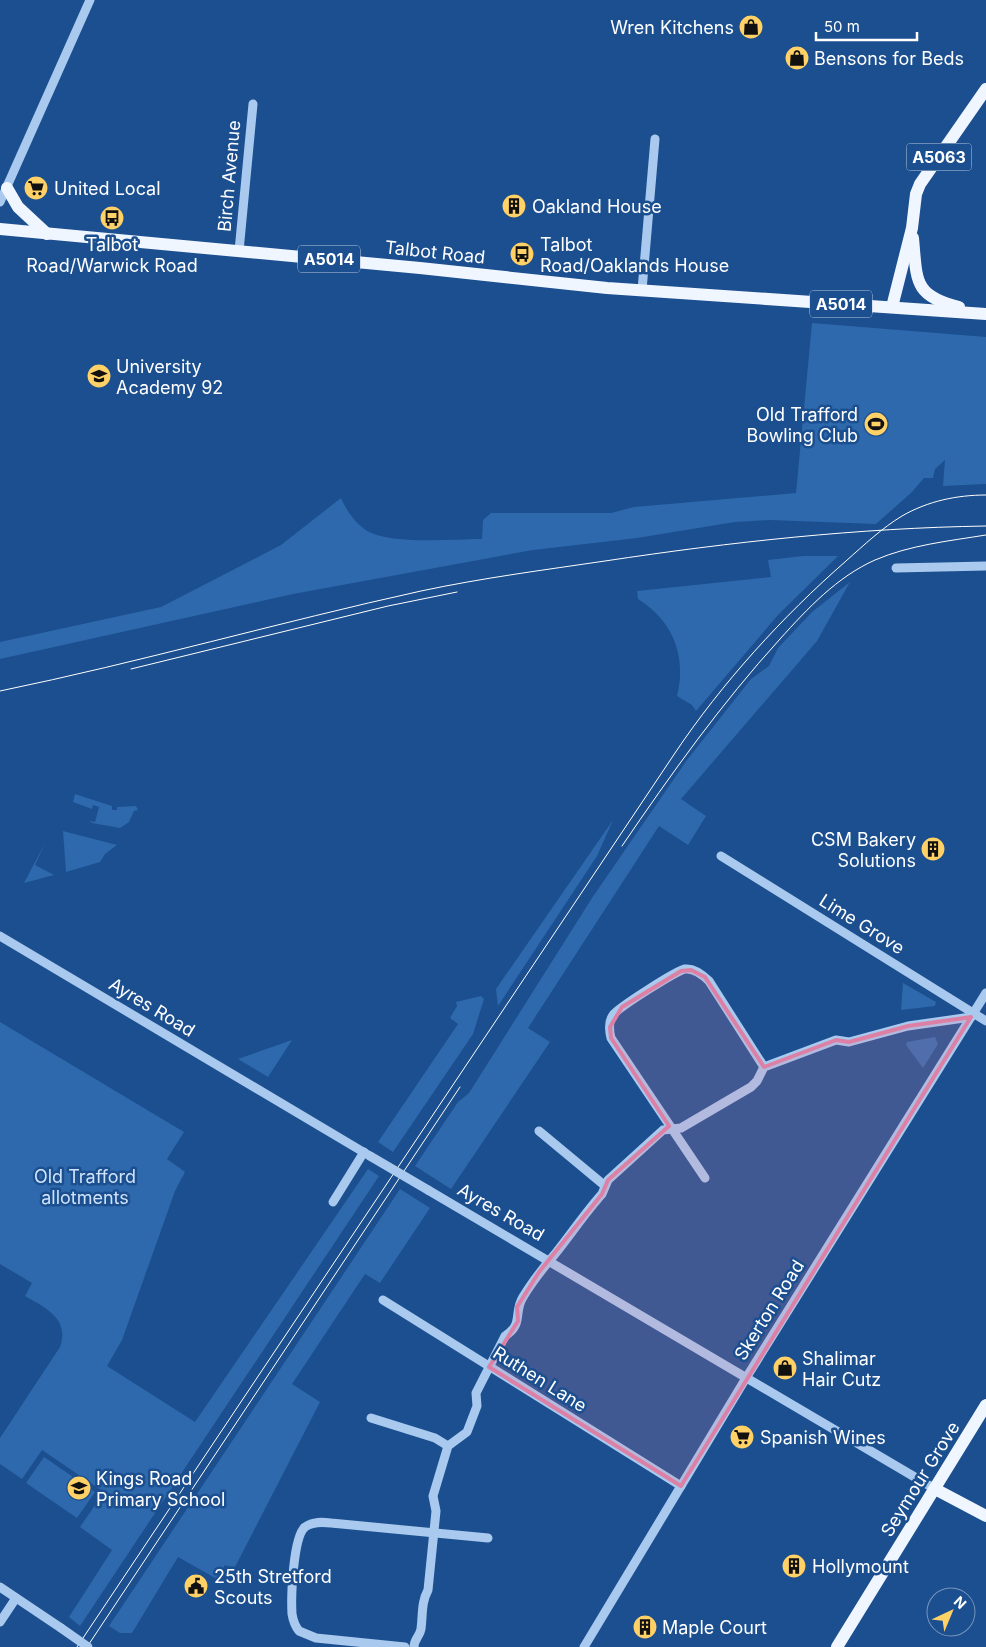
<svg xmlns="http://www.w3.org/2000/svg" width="986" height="1647" font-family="Inter,sans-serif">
  <rect width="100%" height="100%" fill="#1b4f8f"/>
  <g fill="#2e69ad">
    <path d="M812,323L986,337V484L943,486L945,460L935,469L933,478H924L912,492L876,524L770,520L735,522L637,538L533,550L293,594L0,659V642L161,607L281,545L341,498C347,512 359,529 374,534C402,544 452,539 482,539L483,520L491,513H611L634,507L796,493Z"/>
    <path d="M803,556H838L778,615L696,711L692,705L677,696C687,656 673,621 638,599L637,591L771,577L768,560Z"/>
    <path d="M850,582L817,641L681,799L706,816L688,845L659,826L528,1028L550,1042L451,1189L415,1166L458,1102L469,1093L592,898L687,760L751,679L769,666L778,648L812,612Z"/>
    <path d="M75,794L112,806V810H117V807L136,806L138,810L134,811L129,822L120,828L92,823L89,821L95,822L99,807L93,805L92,809L73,802Z"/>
    <path d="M613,820L597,856L498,1006L496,989Z"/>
    <path d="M63,831L117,845L105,854L100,862L66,872Z"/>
    <path d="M45,843L35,865L54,875L24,883Z"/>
    <path d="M903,983L936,1002L935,1006L901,1010Z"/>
    <path d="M481,996L484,999L473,1034L393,1152L378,1142L458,1024L450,1018L457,1006L456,1002Z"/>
    <path d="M0,1022L184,1132L167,1159L185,1172L175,1191L122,1340L107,1366L195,1422L368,1169L379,1176L80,1626L69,1617L112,1550L80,1527L104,1492L42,1450L22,1479L0,1464V1438L60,1347C70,1319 46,1308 25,1296L32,1283L0,1264Z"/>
    <path d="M935,1037L938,1044L923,1068L906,1045L907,1042Z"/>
    <path d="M292,1040L268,1077L238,1059Z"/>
    <path d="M400,1189L430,1208L380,1283L365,1274L292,1384L320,1402L234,1569L225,1565L217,1579L178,1557L132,1633H120L109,1626Z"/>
    <path d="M44,1457L95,1492L77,1518L26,1483Z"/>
  </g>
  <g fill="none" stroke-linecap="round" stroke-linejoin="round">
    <g stroke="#a9c9ee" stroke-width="9">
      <path d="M0,202L90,0"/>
      <path d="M239,251L253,104"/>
      <path d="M642,290L655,139"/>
      <path d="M896,568L986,566"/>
      <path d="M721,856L986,1021"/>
      <path d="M0,936L370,1156"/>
      <path d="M539,1131L604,1185"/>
      <path d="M705,1178L611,1038C609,1030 608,1022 613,1015C619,1007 676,971 685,969C694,968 703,975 709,981L764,1067"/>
      <path d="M428,1190L935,1489"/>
      <path d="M333,1202L364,1152"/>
      <path d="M383,1300L681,1486"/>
      <path d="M371,1418L435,1438L448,1446"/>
      <path d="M0,1587L61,1628"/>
      <path d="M0,1622L16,1598"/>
      <path d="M405,1647L316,1638L299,1631C295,1626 293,1620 292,1614C291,1597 293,1537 305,1527C313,1521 323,1522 331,1523L488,1538"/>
      <path d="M414,1647C414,1639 420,1636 421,1629C423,1614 421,1603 428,1590L436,1511L433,1496L448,1446L467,1432L477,1406L476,1393L505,1336C524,1324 513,1313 523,1297C532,1282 543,1268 555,1254C571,1234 585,1213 602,1194L608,1180L663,1130L681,1128L751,1087L757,1081L764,1067L836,1040L849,1042L908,1026L971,1017"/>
      <path d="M584,1647L746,1378L986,993"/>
    </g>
    <g stroke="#f0f6ff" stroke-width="12">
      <path d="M7,188L18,207L47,234"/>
      <path d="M0,229L420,268L607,288L986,314"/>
      <path d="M913,238C917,280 913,296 959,307"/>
      <path d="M892,307L912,228L916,194L920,184L986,89"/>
      <path d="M935,1489L986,1516"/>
      <path d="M837,1647L986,1405"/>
    </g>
    <g stroke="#fff" stroke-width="1">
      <path d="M131,669L388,606L457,592"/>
      <path d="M0,691C141,662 280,622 421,591C482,578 544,570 605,561C731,542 858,528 986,526"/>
      <path d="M622,846C671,774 721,704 780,639C808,608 837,577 875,560C910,545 949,541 986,535"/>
      <path d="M77,1647L675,753C722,683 782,617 846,561C864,545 882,528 902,516C928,501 957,495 986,495"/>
      <path d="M87,1647L460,1087"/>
    </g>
    <g stroke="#a9c9ee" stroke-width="9">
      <path d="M370,1156L428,1190"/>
      <path d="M61,1628L88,1647"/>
    </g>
  </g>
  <path fill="#dd80a5" fill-opacity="0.2" stroke="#dd80a5" stroke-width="4" stroke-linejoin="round" d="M691,970L705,977L764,1067L836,1040L849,1042L908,1026L971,1017L681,1486L489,1367L518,1321L517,1307L539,1272L602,1194L608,1180L669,1126L611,1038L610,1027L622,1007L681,971Z"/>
  <defs>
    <symbol id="shop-disc" viewBox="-11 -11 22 22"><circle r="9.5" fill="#ffd166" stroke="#1b4f8f"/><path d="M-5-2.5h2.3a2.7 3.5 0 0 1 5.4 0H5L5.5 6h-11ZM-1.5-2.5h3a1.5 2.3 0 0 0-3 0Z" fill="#111"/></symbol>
    <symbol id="supermarket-disc" viewBox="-11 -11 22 22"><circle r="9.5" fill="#ffd166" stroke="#1b4f8f"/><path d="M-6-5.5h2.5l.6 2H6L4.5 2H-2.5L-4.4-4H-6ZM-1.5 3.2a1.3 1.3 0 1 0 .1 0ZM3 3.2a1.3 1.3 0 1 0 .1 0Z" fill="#111"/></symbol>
    <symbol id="building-disc" viewBox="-11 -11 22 22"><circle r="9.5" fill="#ffd166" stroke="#1b4f8f"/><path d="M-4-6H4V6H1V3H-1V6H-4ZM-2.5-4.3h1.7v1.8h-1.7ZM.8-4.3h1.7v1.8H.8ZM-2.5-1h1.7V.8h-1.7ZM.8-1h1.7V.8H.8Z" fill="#111"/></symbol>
    <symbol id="bus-disc" viewBox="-11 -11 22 22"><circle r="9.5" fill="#ffd166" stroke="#1b4f8f"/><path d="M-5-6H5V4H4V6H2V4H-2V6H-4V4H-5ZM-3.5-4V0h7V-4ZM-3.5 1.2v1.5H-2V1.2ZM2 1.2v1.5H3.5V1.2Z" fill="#111"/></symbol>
    <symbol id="university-disc" viewBox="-11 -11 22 22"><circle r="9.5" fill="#ffd166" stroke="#1b4f8f"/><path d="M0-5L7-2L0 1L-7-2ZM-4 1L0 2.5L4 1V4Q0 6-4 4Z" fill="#111"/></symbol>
    <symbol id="stadium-disc" viewBox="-11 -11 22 22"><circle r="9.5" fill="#ffd166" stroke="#1b4f8f"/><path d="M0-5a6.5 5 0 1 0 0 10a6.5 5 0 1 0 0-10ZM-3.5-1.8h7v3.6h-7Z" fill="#111"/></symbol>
    <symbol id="school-disc" viewBox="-11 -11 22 22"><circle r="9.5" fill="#ffd166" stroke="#1b4f8f"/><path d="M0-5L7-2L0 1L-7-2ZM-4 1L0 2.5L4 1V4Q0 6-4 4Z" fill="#111"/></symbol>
    <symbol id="civic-disc" viewBox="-11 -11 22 22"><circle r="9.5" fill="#ffd166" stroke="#1b4f8f"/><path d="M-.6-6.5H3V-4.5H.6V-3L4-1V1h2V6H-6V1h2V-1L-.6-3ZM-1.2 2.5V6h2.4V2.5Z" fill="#111"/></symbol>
  </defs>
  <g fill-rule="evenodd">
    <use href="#shop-disc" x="737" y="13" width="28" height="28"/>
    <use href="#shop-disc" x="783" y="44" width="28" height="28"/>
    <use href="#supermarket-disc" x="22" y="174" width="28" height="28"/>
    <use href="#building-disc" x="500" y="192" width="28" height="28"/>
    <use href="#bus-disc" x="98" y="204" width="28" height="28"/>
    <use href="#bus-disc" x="508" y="240" width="28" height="28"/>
    <use href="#university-disc" x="85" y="362" width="28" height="28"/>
    <use href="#stadium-disc" x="862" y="410" width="28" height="28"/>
    <use href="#building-disc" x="919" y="835" width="28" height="28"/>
    <use href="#shop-disc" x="771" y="1354" width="28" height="28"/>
    <use href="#supermarket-disc" x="728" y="1423" width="28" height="28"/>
    <use href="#school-disc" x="65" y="1474" width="28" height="28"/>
    <use href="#building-disc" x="780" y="1552" width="28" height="28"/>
    <use href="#civic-disc" x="182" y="1572" width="28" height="28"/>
    <use href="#building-disc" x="631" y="1613" width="28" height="28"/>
  </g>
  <g text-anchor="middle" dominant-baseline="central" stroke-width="5" stroke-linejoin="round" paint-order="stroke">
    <g fill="#1b4f8f" stroke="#bbcadd" stroke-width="1">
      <rect x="906.5" y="143.5" width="65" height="27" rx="4"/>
      <rect x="298" y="245.5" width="62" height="27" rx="4"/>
      <rect x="810" y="290.5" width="62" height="27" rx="4"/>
    </g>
    <g font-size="16" font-weight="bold" fill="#fff">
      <text x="939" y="157">A5063</text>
      <text x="329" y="259">A5014</text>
      <text x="841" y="304">A5014</text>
    </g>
    <g font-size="18" fill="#fff" stroke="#1b4f8f" text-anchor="start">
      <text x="734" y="27" text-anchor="end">Wren Kitchens</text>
      <text x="814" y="58">Bensons for Beds</text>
      <text x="54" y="188">United Local</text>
      <text x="532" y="206">Oakland House</text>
      <text x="112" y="244" text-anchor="middle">Talbot<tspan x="112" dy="21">Road/Warwick Road</tspan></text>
      <text x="540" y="244">Talbot<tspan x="540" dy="21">Road/Oaklands House</tspan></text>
      <text x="116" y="366">University<tspan x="116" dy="21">Academy 92</tspan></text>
      <text x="858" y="414" text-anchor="end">Old Trafford<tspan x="858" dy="21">Bowling Club</tspan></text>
      <text x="916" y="839" text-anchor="end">CSM Bakery<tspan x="916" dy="21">Solutions</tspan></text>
      <text x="802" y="1358">Shalimar<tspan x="802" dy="21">Hair Cutz</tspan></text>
      <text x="760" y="1437">Spanish Wines</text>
      <text x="96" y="1478">Kings Road<tspan x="96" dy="21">Primary School</tspan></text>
      <text x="812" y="1566">Hollymount</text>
      <text x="214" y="1576">25th Stretford<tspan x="214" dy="21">Scouts</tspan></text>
      <text x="662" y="1627">Maple Court</text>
    </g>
    <g font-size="18" fill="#fff" stroke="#1b4f8f">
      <text transform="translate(229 176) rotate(-85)">Birch Avenue</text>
      <text transform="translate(435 252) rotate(6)">Talbot Road</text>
      <text transform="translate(862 924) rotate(32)">Lime Grove</text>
      <text transform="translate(152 1007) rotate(31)">Ayres Road</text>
      <text transform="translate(501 1212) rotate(30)">Ayres Road</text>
      <text transform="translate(769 1310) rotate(-58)">Skerton Road</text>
      <text transform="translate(540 1379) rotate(32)">Ruthen Lane</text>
      <text transform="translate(920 1479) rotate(-58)">Seymour Grove</text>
    </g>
    <g font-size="18" fill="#cfe3fa" stroke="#1b4f8f">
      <text x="85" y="1176">Old Trafford<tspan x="85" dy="21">allotments</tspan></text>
    </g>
  </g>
  <g transform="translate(951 1612) rotate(44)"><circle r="24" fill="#1b4f8f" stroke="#7695bc"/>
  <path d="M0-4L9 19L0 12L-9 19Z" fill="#ffd166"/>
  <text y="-8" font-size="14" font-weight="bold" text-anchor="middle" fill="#ffffff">N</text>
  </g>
  <path d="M816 32v8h101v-8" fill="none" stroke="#ffffff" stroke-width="2.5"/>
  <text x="824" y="32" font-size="15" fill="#ffffff" stroke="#1b4f8f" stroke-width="4" paint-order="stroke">50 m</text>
</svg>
